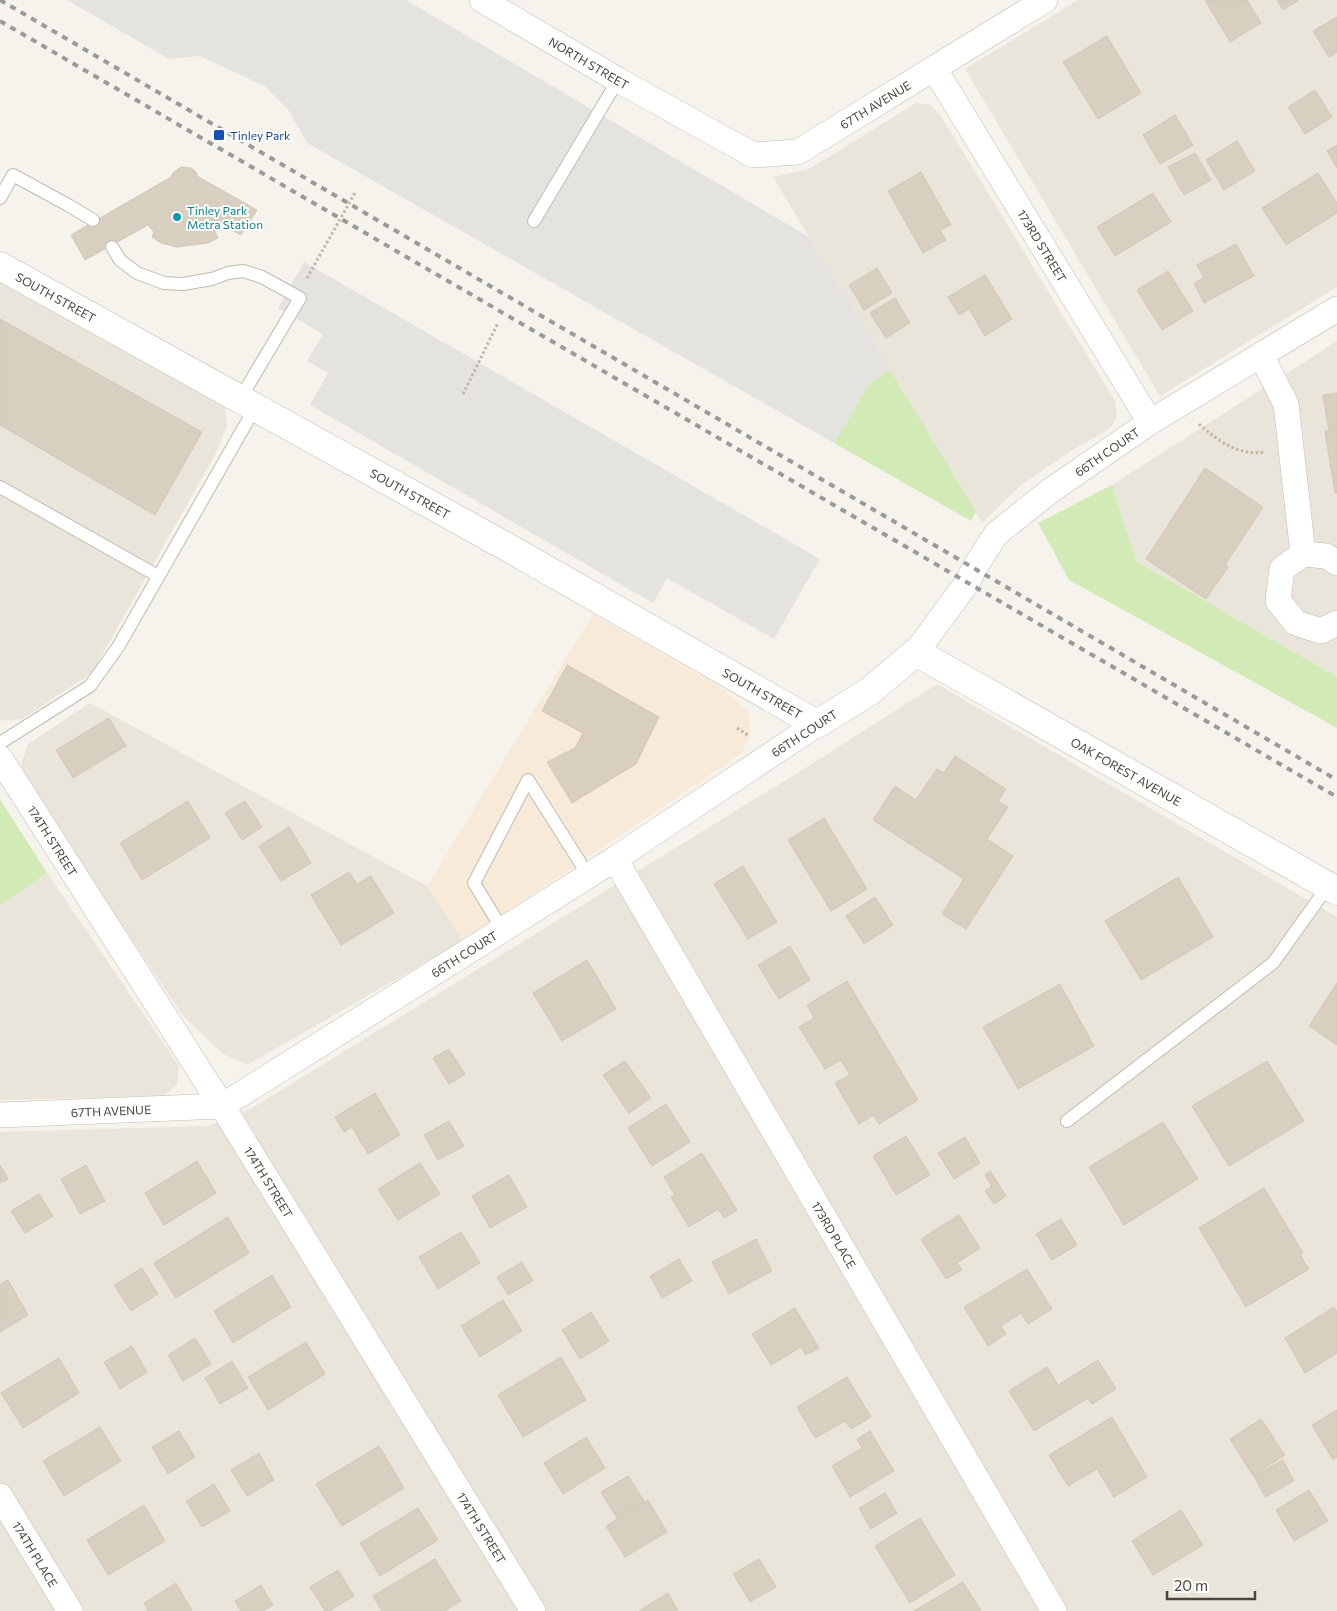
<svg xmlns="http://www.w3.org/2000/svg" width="1337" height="1611" font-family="Commissioner,sans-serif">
  <rect width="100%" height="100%" fill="#f6f3ec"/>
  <g fill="#eae5da">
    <path d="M1078,0H1337V287L1160,396L965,69Z"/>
    <path d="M916,103L930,105L941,116L1115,401L1117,417L1110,428L1068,453L1020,486L982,523L773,177L809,169Z"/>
    <path d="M0,273L212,389L225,407L227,426L216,453L92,673L22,719L4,721L0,719Z"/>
    <path d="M1337,341V677L1136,561L1112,485Z"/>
    <path d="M937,684L1337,917V1611H0V1132L208,1126L252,1108L804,769Z"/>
    <path d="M90,703L427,886L463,941L247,1065L223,1054L184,1017L35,796L21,765L28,744Z"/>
    <path d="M47,873L179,1066L177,1085L163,1096L0,1100V905Z"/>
  </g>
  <path fill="#f7ead8" d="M593,614L720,687L749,712L750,735L741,754L463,941L427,886Z"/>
  <g fill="#d2eab5">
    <path d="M890,370L976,512L971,521L834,443L870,382Z"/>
    <path d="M1112,485L1136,561L1337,677V728L1069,580L1038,523Z"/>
    <path d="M0,799L47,873L0,905Z"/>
  </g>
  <g fill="#e5e3e0">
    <path d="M67,0H406L809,237L890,370L870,382L834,443L307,143L289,111L266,87L200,56L169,59Z"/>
    <path d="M304,262L820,559L774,639L667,578L653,603L310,405L328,373L307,361L323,334L278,308Z"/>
  </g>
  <g fill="#d8cfc1" stroke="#d3c7b4">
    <path d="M1205,0H1247L1261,23L1230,42Z"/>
    <path d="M1277,0H1299L1283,10Z"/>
    <path d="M1337,17V52L1329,57L1313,31Z"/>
    <path d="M1107,36L1141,93L1098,119L1063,62Z"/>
    <path d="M1315,90L1332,117L1305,134L1288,107Z"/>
    <path d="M1175,115L1193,145L1160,164L1143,135Z"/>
    <path d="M1237,141L1255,171L1224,190L1206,160Z"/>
    <path d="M1337,145V168L1327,151Z"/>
    <path d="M1195,153L1211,180L1184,195L1168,167Z"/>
    <path d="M181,167L191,168L196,172L197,176L257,210L241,235L223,225L215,232L218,238L208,243L177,247L161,243L152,237L154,232L148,225L85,260L71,235L171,177L173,173Z"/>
    <path d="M921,172L951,225L940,230L946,240L923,253L888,191Z"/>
    <path d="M1318,173L1337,203V213L1286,245L1262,208Z"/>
    <path d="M1153,193L1171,222L1115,256L1097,227Z"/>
    <path d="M1236,244L1254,276L1204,303L1194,283L1204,278L1197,265Z"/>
    <path d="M877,268L892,293L864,310L849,285Z"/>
    <path d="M1168,271L1193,311L1162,330L1137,290Z"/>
    <path d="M985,275L1012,319L985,336L969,309L959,315L948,297Z"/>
    <path d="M895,298L910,323L886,338L870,313Z"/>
    <path d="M0,319L202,432L155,515L0,425Z"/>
    <path d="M1337,393V493H1335L1325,431H1329L1323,395Z"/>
    <path d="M1205,468L1263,507L1225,565L1228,567L1206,599L1146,559Z"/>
    <path d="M567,665L659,717L636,764L572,803L547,762L575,748L583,733L542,711Z"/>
    <path d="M109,718L126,746L73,778L56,750Z"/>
    <path d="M955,756L1006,789L998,801L1008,807L987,839L1013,856L966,929L942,914L964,879L873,820L895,786L916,800L937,769L944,773Z"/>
    <path d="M188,801L210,838L142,880L120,843Z"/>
    <path d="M245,801L262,827L242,840L225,813Z"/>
    <path d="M824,818L867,889L831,911L788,840Z"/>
    <path d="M289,827L311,863L281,881L259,846Z"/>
    <path d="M743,866L777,922L748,939L714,884Z"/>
    <path d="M349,872L357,884L371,876L394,913L341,945L311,895Z"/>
    <path d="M1178,877L1213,937L1141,980L1105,921Z"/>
    <path d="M875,897L893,925L864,944L846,916Z"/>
    <path d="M790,946L810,980L779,999L758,965Z"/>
    <path d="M587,960L616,1009L562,1041L533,993Z"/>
    <path d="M847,981L918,1100L879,1124L874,1115L859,1124L835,1083L850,1075L841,1060L825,1069L799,1027L814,1018L807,1005Z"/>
    <path d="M1337,983V1045L1309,1026Z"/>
    <path d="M1060,984L1094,1046L1018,1089L983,1027Z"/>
    <path d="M449,1049L465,1074L449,1084L433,1058Z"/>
    <path d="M625,1061L651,1098L629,1113L603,1075Z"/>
    <path d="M1267,1061L1304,1121L1229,1166L1192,1106Z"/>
    <path d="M375,1093L400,1135L368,1154L352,1127L344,1132L335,1117Z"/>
    <path d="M666,1104L690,1142L652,1166L628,1128Z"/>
    <path d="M449,1121L464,1146L438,1160L424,1135Z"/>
    <path d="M1163,1122L1198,1179L1124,1225L1089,1167Z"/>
    <path d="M906,1136L930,1175L896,1195L873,1156Z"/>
    <path d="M965,1137L980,1163L954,1179L938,1153Z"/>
    <path d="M702,1153L737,1210L724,1218L718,1209L689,1227L671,1197L675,1195L664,1177Z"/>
    <path d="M197,1161L216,1193L164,1225L145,1193Z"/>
    <path d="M420,1163L440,1194L398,1220L378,1189Z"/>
    <path d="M0,1165L8,1179L0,1183Z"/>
    <path d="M86,1165L105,1201L80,1214L61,1179Z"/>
    <path d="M990,1171L1006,1196L994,1204L985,1191L992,1186L985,1175Z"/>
    <path d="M509,1175L527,1207L490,1228L472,1196Z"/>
    <path d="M1264,1188L1303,1253L1300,1255L1309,1269L1246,1307L1199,1228Z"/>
    <path d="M39,1194L53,1216L25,1233L11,1211Z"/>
    <path d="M959,1215L980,1248L957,1263L962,1270L946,1279L921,1239Z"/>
    <path d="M228,1217L249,1253L176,1298L154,1263Z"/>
    <path d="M1061,1219L1077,1245L1052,1260L1036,1234Z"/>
    <path d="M461,1232L480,1263L438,1289L419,1257Z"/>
    <path d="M756,1239L772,1271L729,1294L712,1262Z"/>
    <path d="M679,1259L692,1281L662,1298L650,1276Z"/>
    <path d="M522,1262L533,1281L508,1295L497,1277Z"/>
    <path d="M142,1268L158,1294L131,1311L114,1285Z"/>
    <path d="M1027,1269L1052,1309L1028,1324L1021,1313L1001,1326L1006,1334L988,1346L964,1307Z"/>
    <path d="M272,1275L291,1307L233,1343L214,1311Z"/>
    <path d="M8,1280L28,1315L0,1332V1284Z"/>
    <path d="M503,1300L522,1331L480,1357L461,1326Z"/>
    <path d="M1334,1307L1337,1312V1353L1305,1373L1285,1338Z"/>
    <path d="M795,1308L819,1348L806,1355L801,1347L771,1365L752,1334Z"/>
    <path d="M591,1312L609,1341L580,1359L562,1330Z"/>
    <path d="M195,1338L211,1364L183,1381L168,1355Z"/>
    <path d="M306,1342L325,1374L268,1410L248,1377Z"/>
    <path d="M132,1346L147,1372L120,1389L104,1362Z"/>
    <path d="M561,1357L586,1400L523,1437L498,1395Z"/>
    <path d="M59,1358L79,1393L23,1428L1,1393Z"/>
    <path d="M1098,1360L1116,1389L1092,1404L1088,1398L1034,1431L1009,1391L1047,1367L1058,1385Z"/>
    <path d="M232,1361L248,1388L220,1404L205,1378Z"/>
    <path d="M847,1377L871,1417L851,1429L845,1421L815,1438L797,1407Z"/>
    <path d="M1337,1410V1457L1333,1460L1312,1425Z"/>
    <path d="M1112,1417L1147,1477L1114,1497L1097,1469L1068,1486L1049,1455Z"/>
    <path d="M1261,1419L1285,1455L1253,1476L1230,1439Z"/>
    <path d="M100,1427L121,1461L64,1496L43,1461Z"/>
    <path d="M179,1431L195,1457L168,1474L152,1447Z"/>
    <path d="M870,1431L894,1471L850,1497L832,1466L862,1448L857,1439Z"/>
    <path d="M586,1437L605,1468L563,1494L544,1463Z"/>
    <path d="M379,1446L404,1488L342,1526L316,1484Z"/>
    <path d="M259,1453L274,1480L247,1496L231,1470Z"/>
    <path d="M1283,1460L1294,1481L1265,1497L1254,1476Z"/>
    <path d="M628,1476L644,1501L617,1518L601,1492Z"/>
    <path d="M214,1484L230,1511L202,1527L186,1501Z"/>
    <path d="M1309,1490L1328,1521L1294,1541L1276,1510Z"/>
    <path d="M885,1493L897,1513L871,1529L859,1508Z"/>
    <path d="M648,1500L667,1532L625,1557L606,1526Z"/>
    <path d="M144,1505L165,1541L108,1575L87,1540Z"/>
    <path d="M418,1508L438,1540L380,1576L360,1543Z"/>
    <path d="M1181,1510L1203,1545L1153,1575L1132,1541Z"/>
    <path d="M920,1518L955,1575L910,1603L875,1546Z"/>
    <path d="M435,1559L461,1601L445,1611H382L373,1596Z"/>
    <path d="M759,1559L776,1587L750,1602L733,1574Z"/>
    <path d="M338,1570L354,1596L329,1611H325L310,1587Z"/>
    <path d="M963,1582L981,1611H914Z"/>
    <path d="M176,1583L192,1611H148L144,1603Z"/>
    <path d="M261,1585L273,1605L263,1611H241L235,1601Z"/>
    <path d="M668,1593L678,1611H639Z"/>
  </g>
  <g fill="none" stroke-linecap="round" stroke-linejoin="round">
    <defs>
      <g id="service">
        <path d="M0,198L13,175L68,205L93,220"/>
        <path d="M534,221L618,80"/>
        <path d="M112,247L120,260L137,273L164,283L183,284L212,279L228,273L243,271L262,277L300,298L240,399"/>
        <path d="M0,487L158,576"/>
        <path d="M0,743L90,686L118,647L255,408"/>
        <path d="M502,929L474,883L528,780L588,875"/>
        <path d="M1067,1121L1273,963L1328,886"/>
      </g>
      <g id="minor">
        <path id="s1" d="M482,0L618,80L753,155L798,152L1045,0"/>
        <path id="s2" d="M934,68L1150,422"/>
        <path d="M1261,355L1286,404L1303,554"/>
        <path d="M1337,563L1326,556L1303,554L1282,569L1278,601L1296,623L1321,631L1337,623"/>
        <path id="s3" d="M916,652L967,583L975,567L996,534L1050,491L1150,422L1337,309"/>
        <path id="s4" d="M0,758L222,1106L533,1611"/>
        <path id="s5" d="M615,859L1054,1611"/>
        <path id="s6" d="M0,1115L222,1106L615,859L817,724"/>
        <path id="s7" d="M0,1496L70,1611"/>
      </g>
      <g id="tertiary">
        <path id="s8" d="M0,266L507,547L817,724L870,691L916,652L1337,891"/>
      </g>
    </defs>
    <use href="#service" stroke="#c2bbae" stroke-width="14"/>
    <use href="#minor" stroke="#c2bbae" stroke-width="26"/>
    <use href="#tertiary" stroke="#c2bbae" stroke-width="29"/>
    <g stroke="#c4b79f" stroke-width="3" stroke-dasharray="2.5 2.5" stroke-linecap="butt">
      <path d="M307,278L356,191"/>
      <path d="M463,394L498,323"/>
      <path d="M1199,424C1218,441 1238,456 1264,452"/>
      <path d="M737,728L749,736"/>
    </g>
    <use href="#service" stroke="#fff" stroke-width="12"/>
    <use href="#minor" stroke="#fff" stroke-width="25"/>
    <use href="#tertiary" stroke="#fff" stroke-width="28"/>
    <g stroke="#9a9a9a" stroke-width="4" stroke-dasharray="6 6" stroke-linecap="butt">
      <path d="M0,0L1337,780"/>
      <path d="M0,21L1337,797"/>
    </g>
  </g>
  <rect fill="#1a4fb4" stroke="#fff" stroke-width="2" x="213" y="129" width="12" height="12" rx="2.5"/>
  <circle fill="#0f9aa8" stroke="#fff" stroke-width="2" cx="177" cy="217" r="5"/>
  <g text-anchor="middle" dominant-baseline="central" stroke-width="4" stroke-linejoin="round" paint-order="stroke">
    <g font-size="12" fill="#4b4439" stroke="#fff">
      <text stroke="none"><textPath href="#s1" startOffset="124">NORTH STREET</textPath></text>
      <text stroke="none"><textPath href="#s1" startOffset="448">67TH AVENUE</textPath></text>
      <text stroke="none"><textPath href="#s2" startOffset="208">173RD STREET</textPath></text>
      <text stroke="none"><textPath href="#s8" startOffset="64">SOUTH STREET</textPath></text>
      <text stroke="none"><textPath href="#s3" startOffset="281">66TH COURT</textPath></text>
      <text stroke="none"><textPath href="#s8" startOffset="469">SOUTH STREET</textPath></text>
      <text stroke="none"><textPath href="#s8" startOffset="874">SOUTH STREET</textPath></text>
      <text transform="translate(804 733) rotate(-33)">66TH COURT</text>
      <text stroke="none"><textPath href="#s8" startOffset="1301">OAK FOREST AVENUE</textPath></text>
      <text stroke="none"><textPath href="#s4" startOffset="98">174TH STREET</textPath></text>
      <text stroke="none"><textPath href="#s6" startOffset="508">66TH COURT</textPath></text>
      <text stroke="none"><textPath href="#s6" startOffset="111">67TH AVENUE</textPath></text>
      <text stroke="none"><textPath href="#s4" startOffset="502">174TH STREET</textPath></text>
      <text stroke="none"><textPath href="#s5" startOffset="435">173RD PLACE</textPath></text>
      <text stroke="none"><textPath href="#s4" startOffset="908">174TH STREET</textPath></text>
      <text stroke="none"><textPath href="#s7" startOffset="68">174TH PLACE</textPath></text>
    </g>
    <g font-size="12" fill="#164399" stroke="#fff" text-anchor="start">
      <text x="230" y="135">Tinley Park</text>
    </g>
    <g font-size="12" fill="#0d838f" stroke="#fff" text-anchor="start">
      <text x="187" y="210">Tinley Park<tspan x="187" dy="14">Metra Station</tspan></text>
    </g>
  </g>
  <path d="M1167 1591v8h88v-8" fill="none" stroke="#4b4439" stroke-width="2.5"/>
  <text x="1174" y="1591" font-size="15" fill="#4b4439" stroke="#ffffff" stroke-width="4" paint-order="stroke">20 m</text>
</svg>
